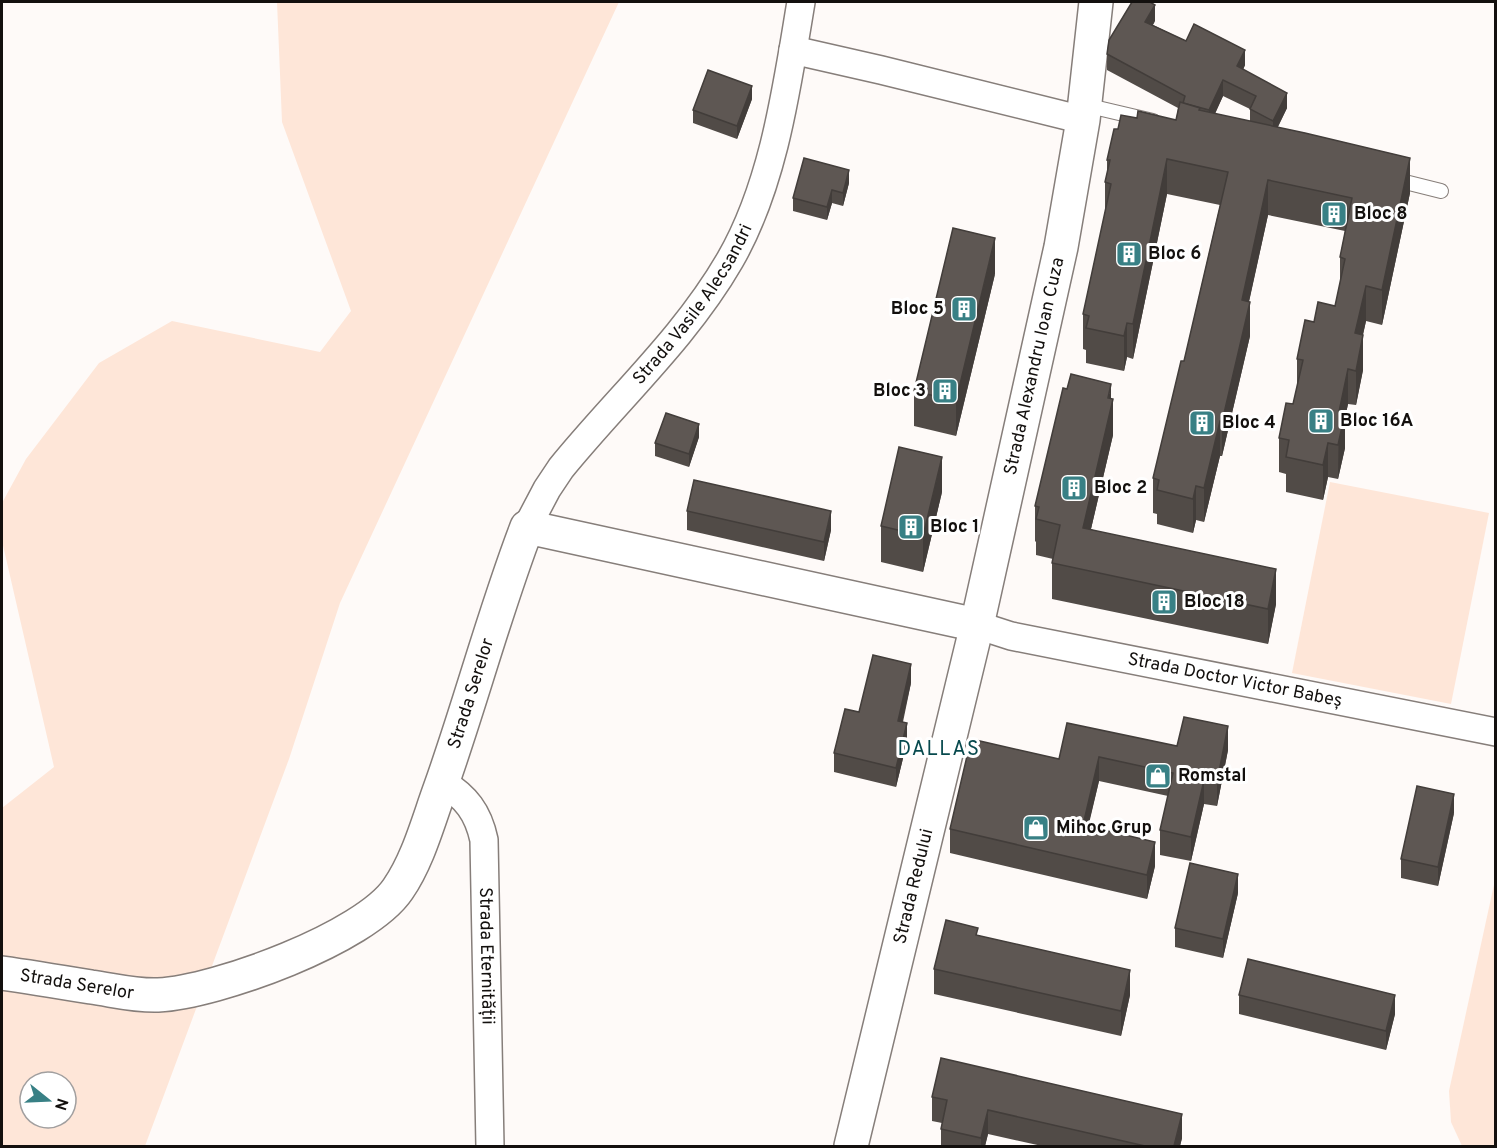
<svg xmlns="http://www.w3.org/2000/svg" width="1497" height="1148" font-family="Overpass,sans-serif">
  <rect width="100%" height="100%" fill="#fefaf8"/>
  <g fill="#fee6d8" fill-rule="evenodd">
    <path d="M277,2H619L340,603L289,759L145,1146H2V808L54,767L2,541V503L26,459L99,363L172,321L320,352L351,311L282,122ZM30,1082H66V1118H30Z"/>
    <path d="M1330,482L1489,513L1451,704L1292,673Z"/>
    <path d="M1495,880V1146H1462L1451,1122L1449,1091Z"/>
  </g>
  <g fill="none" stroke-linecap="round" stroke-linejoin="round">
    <defs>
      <g id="lane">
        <path d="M1085,105L1153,121"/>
        <path d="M1393,179L1441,191"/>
      </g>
      <g id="street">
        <path d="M793,50L881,70L1083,120"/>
        <path id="s1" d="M527,527L547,489L561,468C617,399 685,338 730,260C774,184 787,86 801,2"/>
        <path id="s2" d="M977,625L1011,636L1496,732"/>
        <path id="s3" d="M442,782C466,797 478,812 484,840L490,1146"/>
      </g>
      <g id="secondary">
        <path id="s4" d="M2,973C31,977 61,982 91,987C113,990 136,996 158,995C217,992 365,938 398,889C418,860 428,822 440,789C471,702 494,613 527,527L977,625"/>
        <path id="s5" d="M851,1146L977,625L1061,247L1083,120L1096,2"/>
      </g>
    </defs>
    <use href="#lane" stroke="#867e7a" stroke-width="16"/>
    <use href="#street" stroke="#867e7a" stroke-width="30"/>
    <use href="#secondary" stroke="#867e7a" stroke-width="36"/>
    <use href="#lane" stroke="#fff" stroke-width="14"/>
    <use href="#street" stroke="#fff" stroke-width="27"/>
    <use href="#secondary" stroke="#fff" stroke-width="33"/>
  </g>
  <g fill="#514b47" fill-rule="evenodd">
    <path d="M1155,21L1153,25L1186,41L1245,65L1243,70L1287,108L1278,127L1410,193L1382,325L1366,321L1363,335V370L1356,405L1348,404L1345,418V448L1338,479L1328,477L1323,500L1286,492V474L1279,472V438L1293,404L1297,388V359L1314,322L1335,306L1340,283V257L1345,231L1268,215L1249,301L1250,336L1222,456H1220L1204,522L1196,520L1193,533L1157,524V514L1153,513V478L1184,361L1220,205L1167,194L1133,359L1127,357L1124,371L1086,363V350L1083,349V314L1105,214V182L1107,173V160L1118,129L1137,118L1176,120L1178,108L1107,70V54ZM1223,96L1250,109V121L1215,114Z"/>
    <path d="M752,99L737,139L693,123V110Z"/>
    <path d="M849,183L843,206L832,203L827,220L793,211V198Z"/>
    <path d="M995,274L956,436L914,426V391Z"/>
    <path d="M1111,399L1113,435L1091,529L1276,604L1268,644L1052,599V563L1053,559L1036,555V542L1035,541V506Z"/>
    <path d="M699,437L689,467L655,456V443Z"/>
    <path d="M942,492L923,572L881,562V526Z"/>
    <path d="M687,511L831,530L824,561L687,530Z"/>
    <path d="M911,683L903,722L907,742L896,787L834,772V753L859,712Z"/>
    <path d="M1177,746L1228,750L1217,806L1204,804L1191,861L1160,855V830L1168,796L1099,781L1088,826L1155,866L1147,899L950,853V829L1059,759Z"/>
    <path d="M1454,813L1438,886L1401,878V859Z"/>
    <path d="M1238,893L1223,958L1175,947V928Z"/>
    <path d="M978,935L1130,995L1121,1036L934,994V969Z"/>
    <path d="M1239,995L1395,1014L1386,1050L1239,1014Z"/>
    <path d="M932,1097L1182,1138L1180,1146H1042L988,1134L985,1146H941V1129L942,1123L932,1121Z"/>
  </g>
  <g fill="#423d3a">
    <path d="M1155,5V21L1145,37V22Z"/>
    <path d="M1245,50V65L1237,82V66Z"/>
    <path d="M1223,80V96L1209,126V110Z"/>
    <path d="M752,86V99L737,139V126Z"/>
    <path d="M1287,93V108L1273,136V121Z"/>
    <path d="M1410,158V193L1382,325V290Z"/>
    <path d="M1167,159V194L1133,359V324Z"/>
    <path d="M849,170V183L843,206V193Z"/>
    <path d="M1268,180V215L1242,334V300Z"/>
    <path d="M832,190V203L827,220V207Z"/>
    <path d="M995,238V274L956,436V401Z"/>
    <path d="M1366,286V321L1355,368V333Z"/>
    <path d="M1250,302V336L1222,456V422Z"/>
    <path d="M1127,323V357L1124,371V336Z"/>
    <path d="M1363,335V370L1356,405V371Z"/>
    <path d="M1348,369V404L1345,418V448L1338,479L1339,412Z"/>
    <path d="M1111,384V404L1113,399V435L1083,563V528Z"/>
    <path d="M1220,421V456L1204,522V488Z"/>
    <path d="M699,424V437L689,467V454Z"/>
    <path d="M1328,443V477L1323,500V465Z"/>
    <path d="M942,457V492L923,572V536Z"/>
    <path d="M1196,486V520L1193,533V499Z"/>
    <path d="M831,511V530L824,561V542Z"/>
    <path d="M1276,569V604L1268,644V609Z"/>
    <path d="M911,664V683L898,740V721Z"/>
    <path d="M907,723V742L896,787V768Z"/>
    <path d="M1228,726V750L1217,806V782Z"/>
    <path d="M1099,757V781L1083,849V825Z"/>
    <path d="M1204,780V804L1191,861V837Z"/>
    <path d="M1454,794V813L1438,886V867Z"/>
    <path d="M1155,842V866L1147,899V875Z"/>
    <path d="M1238,874V893L1223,958V939Z"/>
    <path d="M1130,970V995L1121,1036V1011Z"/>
    <path d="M1395,995V1014L1386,1050V1031Z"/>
    <path d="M988,1110V1134L985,1146H981V1138Z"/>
    <path d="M1182,1114V1138L1180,1146H1174Z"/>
  </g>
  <g fill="#5e5753" stroke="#423d3a" stroke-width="1.5">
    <path d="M1132,2H1150L1155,5L1145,22L1186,41L1194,24L1245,50L1237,66L1287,93L1273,121L1250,109L1256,96L1223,80L1209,110L1183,103L1185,96L1107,54L1109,40Z"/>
    <path d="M708,70L752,86L737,126L693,110Z"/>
    <path d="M1180,102L1200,108L1199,110L1305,133L1410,158L1382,290L1366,286L1355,333L1363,335L1356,371L1348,369L1339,412L1345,413L1338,445L1328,443L1323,465L1286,457L1289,440L1279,438L1286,403L1293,404L1303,360L1297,359L1305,320L1314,322L1318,302L1335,306L1345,259L1340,257L1352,198L1268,180L1242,300L1250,302L1222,422L1220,421L1204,488L1196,486L1193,499L1157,490L1159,480L1153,478L1181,361H1184L1228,172L1167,159L1133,324L1127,323L1124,336L1086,328L1089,316L1083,314L1111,184L1105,182L1110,160H1107L1114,129H1118L1121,115L1137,118L1138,111L1176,120Z"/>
    <path d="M804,158L849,170L843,193L832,190L827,207L793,198Z"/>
    <path d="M953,228L995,238L956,401L914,391Z"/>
    <path d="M1071,374L1111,384L1108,398L1113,399L1083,528L1276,569L1268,609L1052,563L1060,525L1036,519L1039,507L1035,506L1063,388L1067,389Z"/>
    <path d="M666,413L699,424L689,454L655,443Z"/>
    <path d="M899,447L942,457L923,536L881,526Z"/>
    <path d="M694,480L831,511L824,542L687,511Z"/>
    <path d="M873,655L911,664L898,721L907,723L896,768L834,753L845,709L859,712Z"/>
    <path d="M1184,717L1228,726L1217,782L1204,780L1191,837L1160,830L1173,773L1099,757L1083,825L1155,842L1147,875L950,829L971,739L1059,759L1067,723L1177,746Z"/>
    <path d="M1417,786L1454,794L1438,867L1401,859Z"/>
    <path d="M1190,863L1238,874L1223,939L1175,928Z"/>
    <path d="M946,920L978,928L976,935L1130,970L1121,1011L934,969Z"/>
    <path d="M1248,959L1395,995L1386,1031L1239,995Z"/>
    <path d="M941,1058L1182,1114L1174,1146H1145L988,1110L981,1138L941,1129L947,1100L932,1097Z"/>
  </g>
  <defs>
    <symbol id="building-square" viewBox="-11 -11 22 22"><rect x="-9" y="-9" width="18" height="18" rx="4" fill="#388085" stroke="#fff"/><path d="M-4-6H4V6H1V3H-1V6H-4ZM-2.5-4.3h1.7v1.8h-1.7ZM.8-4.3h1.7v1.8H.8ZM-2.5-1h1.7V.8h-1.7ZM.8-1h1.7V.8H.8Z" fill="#fff"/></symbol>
    <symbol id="shop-square" viewBox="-11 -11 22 22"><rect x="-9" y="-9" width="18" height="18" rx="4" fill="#388085" stroke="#fff"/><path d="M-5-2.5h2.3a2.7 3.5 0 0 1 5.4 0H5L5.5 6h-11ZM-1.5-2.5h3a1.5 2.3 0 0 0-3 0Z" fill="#fff"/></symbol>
  </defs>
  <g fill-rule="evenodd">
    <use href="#building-square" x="1319" y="199" width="30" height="30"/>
    <use href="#building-square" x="1114" y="239" width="30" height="30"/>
    <use href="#building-square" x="949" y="294" width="30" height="30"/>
    <use href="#building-square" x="930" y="376" width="30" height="30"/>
    <use href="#building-square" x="1306" y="406" width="30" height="30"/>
    <use href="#building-square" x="1187" y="408" width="30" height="30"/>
    <use href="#building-square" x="1059" y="473" width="30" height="30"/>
    <use href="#building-square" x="896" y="512" width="30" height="30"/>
    <use href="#building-square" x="1149" y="587" width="30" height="30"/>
    <use href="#shop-square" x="1143" y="761" width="30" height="30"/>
    <use href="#shop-square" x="1021" y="813" width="30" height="30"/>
  </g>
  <g text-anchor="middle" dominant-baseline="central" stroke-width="6" stroke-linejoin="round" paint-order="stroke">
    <g font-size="18" font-weight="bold" fill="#13100e" stroke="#fff" text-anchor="start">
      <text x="1354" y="214">Bloc 8</text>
      <text x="1148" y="254">Bloc 6</text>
      <text x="944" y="309" text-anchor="end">Bloc 5</text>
      <text x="926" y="391" text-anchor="end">Bloc 3</text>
      <text x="1340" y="421">Bloc 16A</text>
      <text x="1222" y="423">Bloc 4</text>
      <text x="1094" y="488">Bloc 2</text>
      <text x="930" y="527">Bloc 1</text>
      <text x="1184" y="602">Bloc 18</text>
      <text x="1178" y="776">Romstal</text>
      <text x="1056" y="828">Mihoc Grup</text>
    </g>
    <g font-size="18" fill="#13100e" stroke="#fff">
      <text stroke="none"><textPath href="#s1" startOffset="279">Strada Vasile Alecsandri</textPath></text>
      <text stroke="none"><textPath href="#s5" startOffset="801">Strada Alexandru Ioan Cuza</textPath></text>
      <text stroke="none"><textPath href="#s2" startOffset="264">Strada Doctor Victor Babeș</textPath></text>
      <text stroke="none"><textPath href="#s4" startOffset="634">Strada Serelor</textPath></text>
      <text stroke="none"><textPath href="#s5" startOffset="267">Strada Redului</textPath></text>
      <text stroke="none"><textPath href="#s3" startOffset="190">Strada Eternității</textPath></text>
      <text stroke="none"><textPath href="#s4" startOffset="76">Strada Serelor</textPath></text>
    </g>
    <g font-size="20" letter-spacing="1.5" fill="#07494d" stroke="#fff">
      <text x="939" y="750">DALLAS</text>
    </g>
  </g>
  <rect width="1497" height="1148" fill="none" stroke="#13100e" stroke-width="6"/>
  <g transform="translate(48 1100) rotate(108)"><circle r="28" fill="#ffffff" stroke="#a19f9f" stroke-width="1.5"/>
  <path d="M0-4.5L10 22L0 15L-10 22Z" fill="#388085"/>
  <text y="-9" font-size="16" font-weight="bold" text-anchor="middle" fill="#13100e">N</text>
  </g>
</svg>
